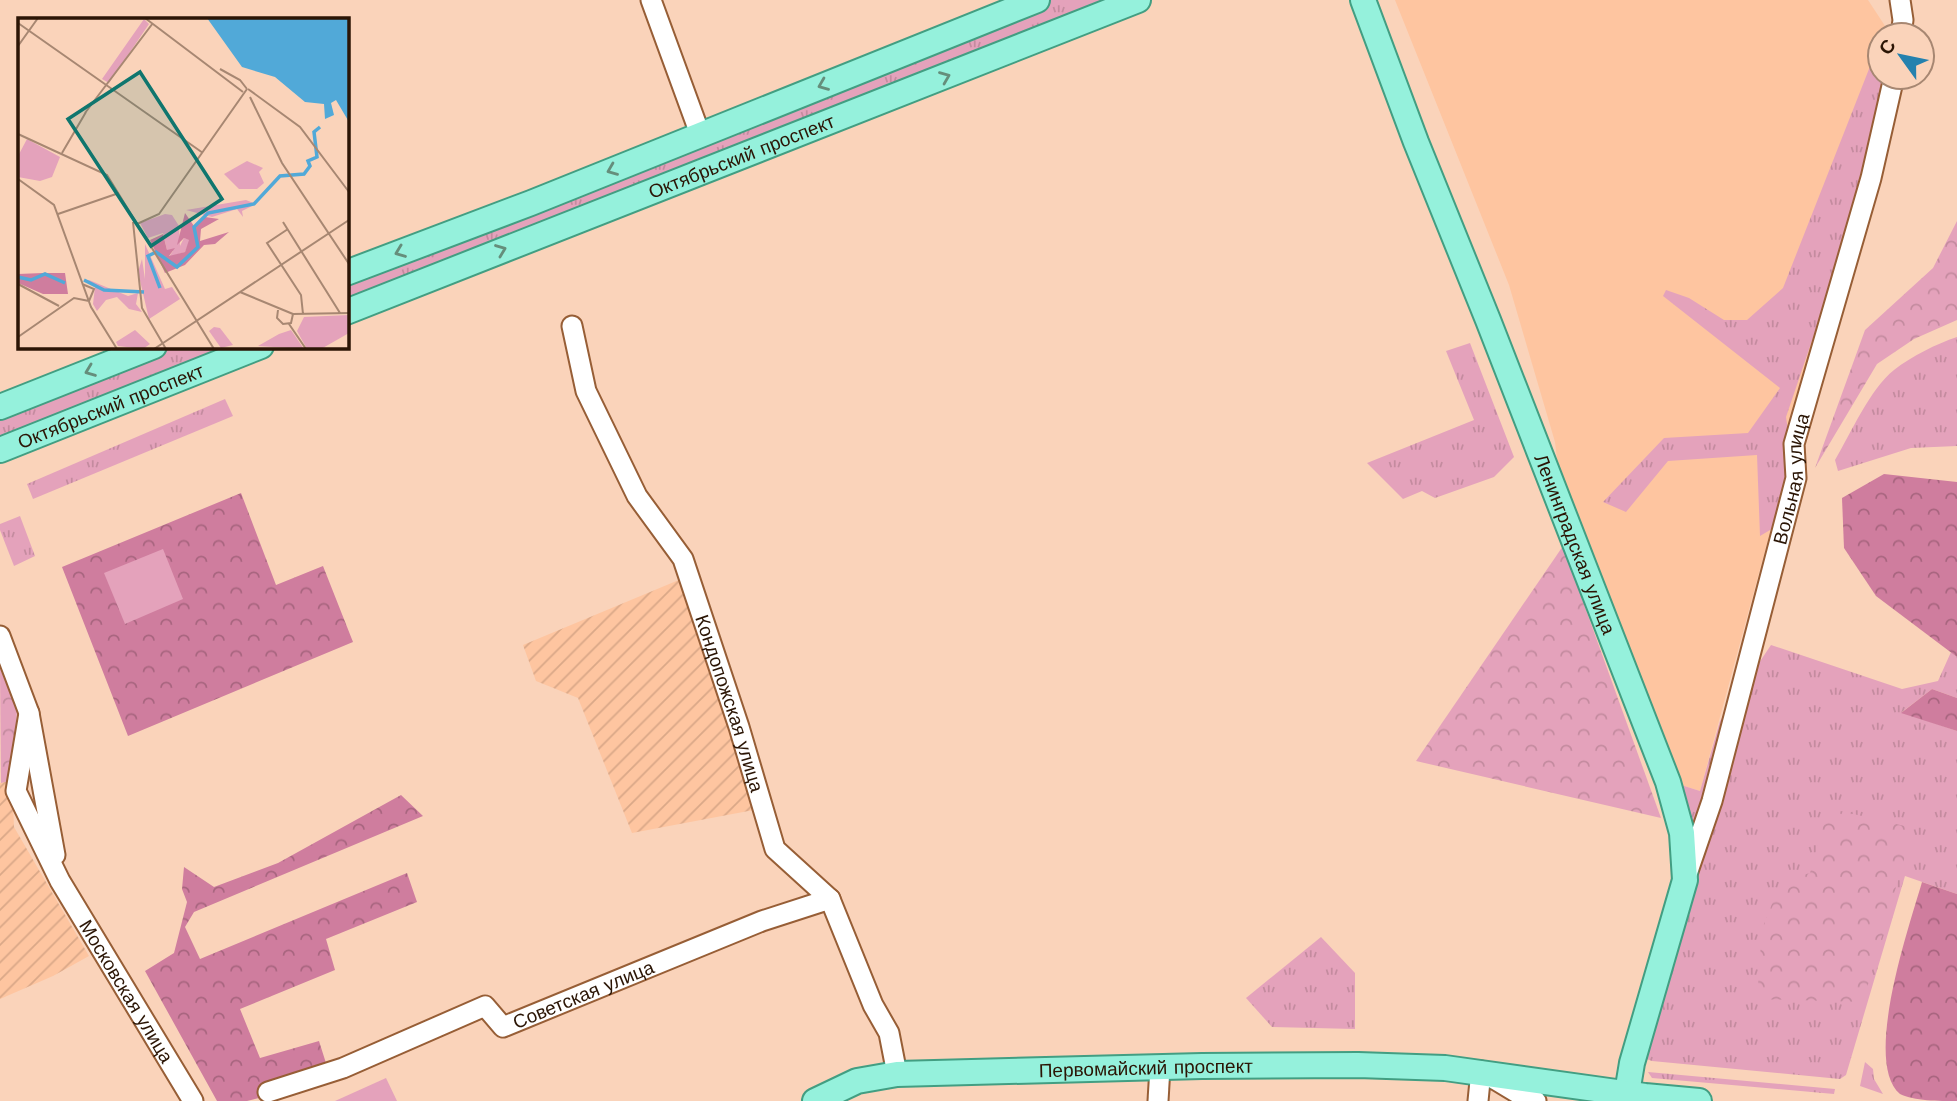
<svg xmlns="http://www.w3.org/2000/svg" width="1957" height="1101" font-family="'Work Sans',sans-serif">
  <defs>
    <pattern id="industrial-furrows" width="10" height="10" patternUnits="userSpaceOnUse" patternTransform="scale(1.75)"><rect width="10" height="10" fill="#fec5a0"/><path d="M-1 1l2-2M0 10L10 0M9 11l2-2" fill="none" stroke="#daa888"/></pattern>
    <pattern id="grass-tufts" width="24" height="20" patternUnits="userSpaceOnUse" patternTransform="scale(1.75)"><rect width="24" height="20" fill="#e4a2bb"/><path d="M3 7l-1-3M5 7V3M7 7l1-3M15 17l-1-3M17 17v-4M19 17l1-3" fill="none" stroke="#c48b9f"/></pattern>
    <pattern id="forest-crowns" width="20" height="18" patternUnits="userSpaceOnUse" patternTransform="scale(1.75)"><rect width="20" height="18" fill="#cf7d9e"/><path d="M2 6a3 3 0 1 1 6 0M12 15a3 3 0 1 1 6 0" fill="none" stroke="#a8657f"/></pattern>
    <pattern id="park-crowns" width="20" height="18" patternUnits="userSpaceOnUse" patternTransform="scale(1.75)"><rect width="20" height="18" fill="#e4a2bb"/><path d="M2 6a3 3 0 1 1 6 0M12 15a3 3 0 1 1 6 0" fill="none" stroke="#c48b9f"/></pattern>
  </defs>
  <rect width="100%" height="100%" fill="#fad3ba"/>
  <path fill="#fec5a0" d="M1395,0H1868L1891,35H1880V77H1893L1700,791L1678,784L1559,476L1555,442L1509,285Z"/>
  <g fill="url(#industrial-furrows)">
    <path d="M686,577L759,809L632,833L578,698L536,681L523,645Z"/>
    <path d="M12,780L14,827L89,956L53,976L0,999V783Z"/>
  </g>
  <g fill="url(#grass-tufts)">
    <path d="M1047,0H1115L347,302V273Z"/>
    <path d="M1880,41V77H1886L1879,113L1839,261L1786,417L1795,477L1780,524L1760,536L1757,455L1668,461L1626,512L1603,502L1664,438L1748,433L1780,388L1663,296L1666,290L1689,298L1724,320H1747L1783,288Z"/>
    <path d="M1957,337V446L1911,448L1838,471L1835,460C1851,433 1870,389 1894,370C1912,356 1936,344 1957,337Z"/>
    <path d="M1470,343L1514,457L1494,477L1435,498L1422,491L1403,499L1367,463L1474,420L1446,351Z"/>
    <path d="M167,347H235L0,439V415Z"/>
    <path d="M225,399L233,416L33,499L27,484Z"/>
    <path d="M20,516L35,556L14,566L0,530V524Z"/>
    <path d="M1771,645L1902,689L1938,681L1951,652L1957,657V698L1932,689L1902,712L1957,731V894L1905,876L1846,1075L1840,1079L1652,1061L1644,1058L1694,830L1678,784L1700,791L1720,721Z"/>
    <path d="M1321,937L1355,973V1029L1272,1027L1246,998Z"/>
    <path d="M1865,1062L1873,1069L1874,1079L1883,1094L1860,1086Z"/>
    <path d="M1648,1072L1835,1089L1834,1094L1652,1078Z"/>
  </g>
  <g fill="url(#forest-crowns)">
    <path d="M1884,474L1957,482V657L1876,596L1844,548L1842,498Z"/>
    <path d="M241,493L276,585L323,566L353,642L128,736L62,567Z"/>
    <path d="M1932,689L1957,698V731L1901,713Z"/>
    <path d="M401,795L423,816L194,912L185,927L200,959L407,873L417,902L326,939L335,970L240,1009L260,1058L319,1041L331,1079L247,1101H217L145,971L174,953L187,902L182,889L184,867L214,887L278,863Z"/>
    <path d="M1922,882L1957,894V1101C1939,1101 1914,1101 1900,1094C1862,1062 1910,924 1922,882Z"/>
  </g>
  <g fill="url(#park-crowns)">
    <path d="M1957,221V320L1914,339L1877,364L1815,468L1865,330L1933,268Z"/>
    <path d="M1563,546L1661,818L1416,761Z"/>
    <path d="M0,668L17,711L12,780L1,783Z"/>
    <path d="M1828,808L1913,828L1863,1002L1757,999L1762,929L1781,881L1810,873Z"/>
  </g>
  <g fill="#e4a2bb">
    <path d="M163,549L183,599L125,624L104,573Z"/>
    <path d="M386,1078L397,1101H335Z"/>
  </g>
  <g fill="none" stroke-linecap="round" stroke-linejoin="round">
    <defs>
      <g id="minor">
        <path d="M651,0L700,134"/>
        <path d="M1900,0L1903,20L1901,35"/>
        <path id="s1" d="M572,326L586,391L637,496L683,559L739,727L775,849L830,899L873,1005L889,1033L897,1074"/>
        <path d="M0,636L29,713L55,855"/>
        <path id="s2" d="M29,713L16,791L60,881L193,1101"/>
        <path id="s3" d="M1686,877L1712,801L1796,478L1794,444L1871,178L1894,77"/>
        <path id="s4" d="M268,1092L343,1068L485,1006L503,1027L762,921L830,899"/>
        <path d="M1158,1101L1160,1067"/>
        <path d="M1478,1101L1481,1071L1519,1094L1536,1101"/>
      </g>
      <g id="major">
        <path id="s5" d="M1363,0L1416,142L1488,320L1668,782L1682,833L1685,880L1632,1063L1627,1093"/>
        <path d="M346,273L531,203L1037,0"/>
        <path id="s6" d="M346,312L1138,0"/>
        <path d="M0,407L154,346"/>
        <path id="s7" d="M0,450L261,346"/>
        <path id="s8" d="M815,1101L857,1081L897,1074L1202,1066L1358,1065L1445,1068L1645,1096L1699,1101"/>
      </g>
    </defs>
    <use href="#minor" stroke="#975e36" stroke-width="23"/>
    <use href="#major" stroke="#429e82" stroke-width="28"/>
    <use href="#minor" stroke="#fff" stroke-width="19"/>
    <use href="#major" stroke="#95f1dc" stroke-width="24"/>
  </g>
  <defs><path id="oneway-chevron" d="M-2-3.5L2.5 0L-2 3.5" fill="none" stroke-width="1.6" stroke-linecap="round" stroke-linejoin="round" transform="scale(1.75)"/></defs>
  <g stroke="#658e7b">
    <use href="#oneway-chevron" transform="translate(945 77) rotate(-22)"/>
    <use href="#oneway-chevron" transform="translate(823 85) rotate(158)"/>
    <use href="#oneway-chevron" transform="translate(612 170) rotate(158)"/>
    <use href="#oneway-chevron" transform="translate(501 250) rotate(-21)"/>
    <use href="#oneway-chevron" transform="translate(400 252) rotate(159)"/>
    <use href="#oneway-chevron" transform="translate(90 371) rotate(159)"/>
  </g>
  <g text-anchor="middle" dominant-baseline="central" stroke-width="5" stroke-linejoin="round" paint-order="stroke">
    <g font-size="19" fill="#2b1505" stroke="#fad3ba">
      <text stroke="none"><textPath href="#s6" startOffset="425">Октябрьский проспект</textPath></text>
      <text stroke="none"><textPath href="#s7" startOffset="119">Октябрьский проспект</textPath></text>
      <text stroke="none"><textPath href="#s3" startOffset="413">Вольная улица</textPath></text>
      <text stroke="none"><textPath href="#s5" startOffset="584">Ленинградская улица</textPath></text>
      <text stroke="none"><textPath href="#s1" startOffset="413">Кондопожская улица</textPath></text>
      <text stroke="none"><textPath href="#s2" startOffset="308">Московская улица</textPath></text>
      <text stroke="none"><textPath href="#s4" startOffset="348">Советская улица</textPath></text>
      <text stroke="none"><textPath href="#s8" startOffset="336">Первомайский проспект</textPath></text>
    </g>
  </g>
  <g transform="translate(18 18)">
    <rect width="331" height="331" fill="#fad3ba"/>
    <path d="M147,196L154,197L161,208L162,228L166,220L172,222L167,234L151,239L155,233L149,232L145,215L130,220L122,205ZM71,262L110,278L120,275L118,286L124,294L111,291L99,279L88,282L79,293L75,286L77,269L66,263ZM117,312L132,326L125,331L100,328L98,324Z" fill="#e4a2bb"/>
    <path d="M167,195L176,208L187,199L201,201L183,211L182,223L211,214L197,226L186,227L167,247L147,255L132,222L145,216L149,232L157,230L151,238L167,234L171,222L166,220L159,227ZM25,255H47L50,276H25L0,265V256Z" fill="#cf7d9e"/>
    <path d="M229,143L245,150L241,154L246,165L239,171H221L206,156Z" fill="#e4a2bb"/>
    <path d="M126,1L131,6L91,65L84,61ZM9,121L42,139L34,159L22,163L0,159V138ZM228,182L238,186L224,193L225,199L219,191L194,199L168,192ZM127,226L147,271L154,269L162,281L131,301L120,254L124,241L127,261ZM331,297V315L303,331H289L279,313L286,299ZM273,312L286,331L240,328L261,316Z" fill="#e4a2bb"/>
    <path d="M196,309L202,310L215,327L203,330L191,313Z" fill="#e4a2bb"/>
    <path d="M189,0H331V104L318,82L313,85L316,97L307,101L306,86L287,84L257,59L224,49Z" fill="#51a9d8"/>
    <path fill="none" stroke="#51a9d8" stroke-width="3.5" d="M0,259L13,262L27,256L47,265M66,262L86,272L126,274M142,270L130,238L138,234L159,249L180,229L176,209L190,195L236,186L262,158L286,156L292,148L290,143L299,139L296,114L302,109"/>
    <path fill="none" stroke="#a78772" stroke-width="2" d="M127,0L225,74M0,5L185,135M0,28L20,0M202,51L222,62L229,71M230,71L282,109L331,174M232,79L264,145L331,246M67,95L135,5M0,116L89,157L196,331M44,135L68,94M0,161L36,187L73,289L99,331M40,196L101,175M115,204L124,290L148,331M265,204L322,295M119,206L141,196L229,71M270,211L249,225L283,277L285,296M0,266L41,288M64,266L76,271L71,283M222,274L275,296M260,292L259,300L265,306L273,305L275,296M275,296L331,295M271,306L288,331M0,319L56,280L71,283M136,331L331,202"/>
    <path fill="#0f766e" fill-opacity="0.15" stroke="#0f766e" stroke-width="3.5" d="M122,54L204,181L133,228L50,101Z"/>
    <rect width="331" height="331" fill="none" stroke="#2b1505" stroke-width="3.5"/>
  </g>
  <g transform="translate(1901 56) rotate(303)"><circle r="33" fill="#fad3ba" stroke="#a78772" stroke-width="2"/>
  <path d="M0-5L12 26L0 18L-12 26Z" fill="#2481ae"/>
  <text y="-10" font-size="19" font-weight="bold" text-anchor="middle" fill="#2b1505">С</text>
  </g>
</svg>
